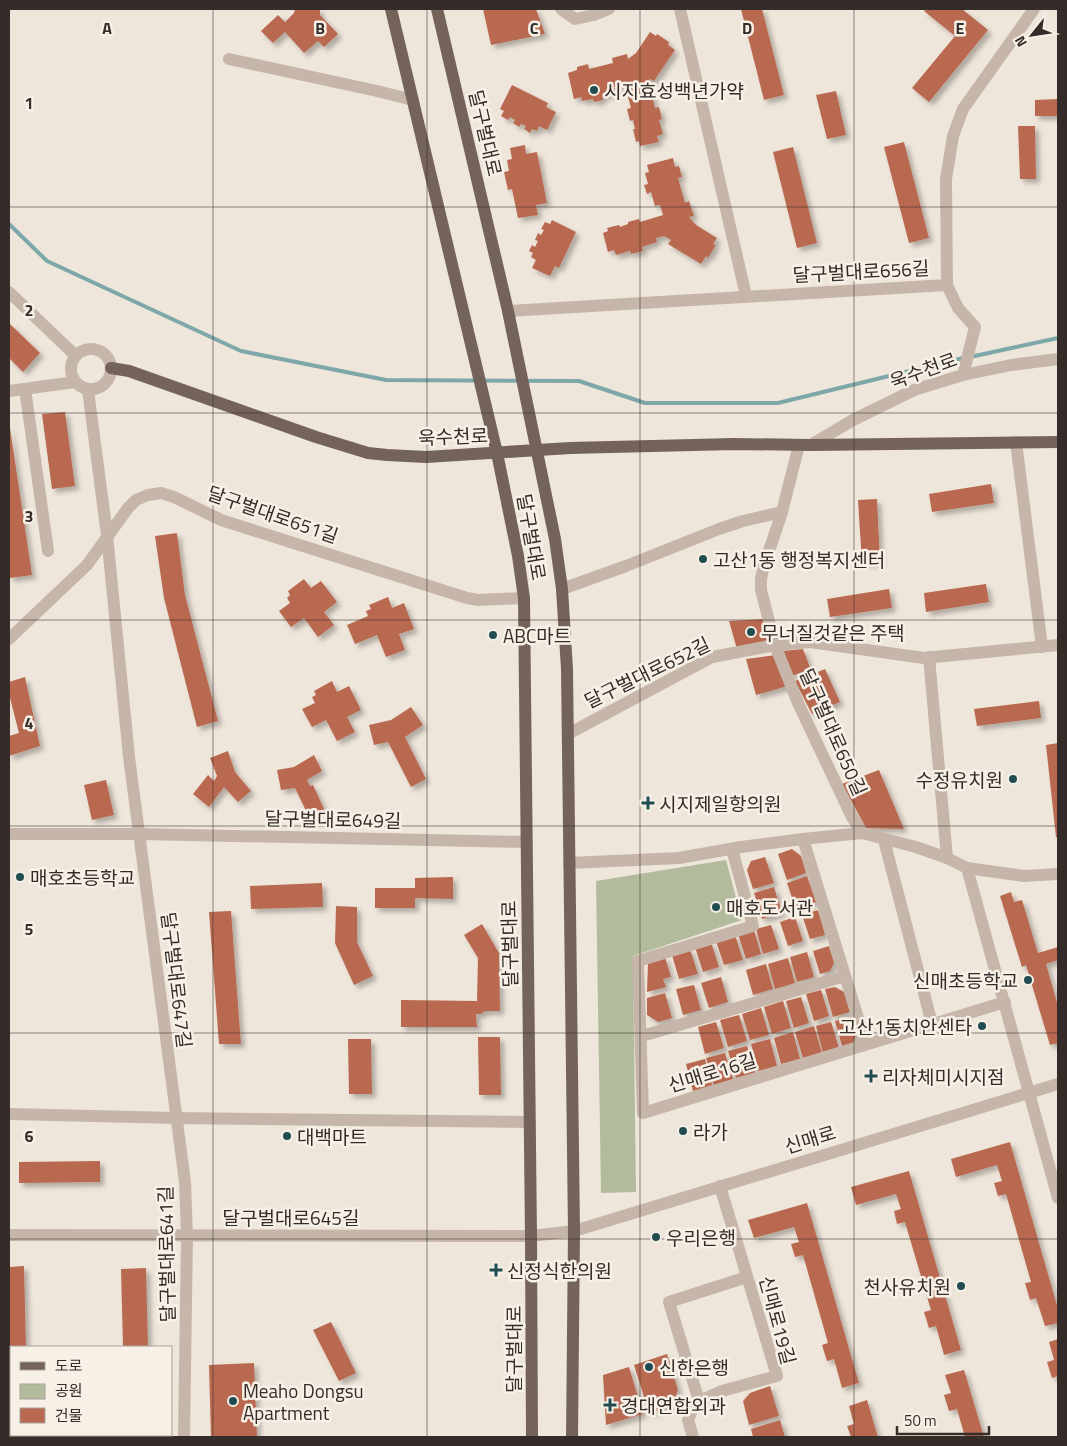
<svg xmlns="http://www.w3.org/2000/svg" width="1067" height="1446" font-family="'Titillium Web','Noto Sans KR',sans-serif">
  <defs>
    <filter id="shadow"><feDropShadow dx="4" dy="4" stdDeviation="2.5" flood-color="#0004"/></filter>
  </defs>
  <rect width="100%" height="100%" fill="#efe6db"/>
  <path fill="#b2bc9d" d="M726,860L742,920L633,956L636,1192L601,1193L596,881Z"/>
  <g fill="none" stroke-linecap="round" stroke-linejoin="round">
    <g stroke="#7da7a9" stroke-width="4">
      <path d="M9,224L47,261L241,351L386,380L579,381L645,403H778L963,358"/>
      <path d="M970,357L1058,338"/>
    </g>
  </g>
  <g fill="#b9694f" filter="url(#shadow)">
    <path d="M295,9H320V15L338,34L324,47L318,41L304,53L285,32L273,43L261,31L278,15L285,22L294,13Z"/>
    <path d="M483,9H536L545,34L491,45Z"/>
    <path d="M741,9H762L784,95L764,100Z"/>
    <path d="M926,9H962L988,30L929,102L912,88L955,36L924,11Z"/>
    <path d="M650,32L656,36L657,34L669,42L668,45L675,50L654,81L650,79L646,85L647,93L651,92L655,108L659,107L662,119L659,120L663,134L657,136L659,142L640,146L639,141L636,142L633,129H635L633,120L630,121L627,109L631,108L625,85L614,87L616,93L602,96L603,100L594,102L593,99L582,101L581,97L574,99L568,73L577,70V67L588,64L589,69L613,63L612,58L627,54L628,59L636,53Z"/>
    <path d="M512,85L548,103L546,107L556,112L547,130L539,126L537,131L532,129L530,133L524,129L526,126L521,124L519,127L513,123L515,120L510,117L508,120L501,116L504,111L500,109Z"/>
    <path d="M836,91L846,135L827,139L816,95Z"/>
    <path d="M1058,99V116H1035V100Z"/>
    <path d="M1018,126H1035L1036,179H1020Z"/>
    <path d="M904,142L929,238L909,243L884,147Z"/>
    <path d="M525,145L526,154L537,152L547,203L536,205L538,215L518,218L512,189L508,190L504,172L509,171L507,160L512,159L510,148Z"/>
    <path d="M793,147L817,243L797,248L773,152Z"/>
    <path d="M673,158L675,167L679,166L682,177L678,178L685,203L689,201L694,216L689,217L696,225L717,238L713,244L716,245L708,258L706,256L701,264L668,244L671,240L664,236L656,238L657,242L642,247L643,251L631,254L630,251L616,255L614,250L608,252L603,233L608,231L607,228L619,225L620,227L628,224V222L639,219L640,222L663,215L660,205L655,206L651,192L647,194L644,185L648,184L645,173L649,172L647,165Z"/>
    <path d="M552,220L576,232L559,268L555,266L550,276L532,268L536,260L531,257L533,253L529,251L532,245L535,247L538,241L535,240L538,233L541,235L544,230L541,229L545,222L550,224Z"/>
    <path d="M9,323L40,353L23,372L9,358Z"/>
    <path d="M65,412L75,486L52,489L42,414Z"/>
    <path d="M9,421L32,575L10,578L9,572Z"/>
    <path d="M991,484L994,503L932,512L929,494Z"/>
    <path d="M877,499L880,562L862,563L858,500Z"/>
    <path d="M177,533L185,595L218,721L197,727L164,598L155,536Z"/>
    <path d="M304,579L311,588L321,581L337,602L324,612L334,625L318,637L304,618L291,627L279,611L290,603L287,598L290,595L288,591Z"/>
    <path d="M986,584L989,602L926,612L924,593Z"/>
    <path d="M889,589L892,608L830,617L827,599Z"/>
    <path d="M388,597L392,608L404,603L414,629L399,634L405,650L386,657L377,635L355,644L347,625L368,616L366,611L371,609L369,605Z"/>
    <path d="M766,619L773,644L737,649L729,621Z"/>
    <path d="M803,649L811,670L791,676L782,651Z"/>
    <path d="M776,655L788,686L756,695L746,659Z"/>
    <path d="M825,669L840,702L812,714L795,681Z"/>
    <path d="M25,677L40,746L9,756V736L19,733L9,694V682Z"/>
    <path d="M332,681L337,692L349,686L361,710L347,717L355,732L337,741L326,720L312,727L302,709L315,703L312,697L316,695L314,691Z"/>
    <path d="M1039,701L1041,718L977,726L974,709Z"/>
    <path d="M411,707L423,725L405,737L426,779L411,787L388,742L374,745L369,725L391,720Z"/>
    <path d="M1058,743V837H1056L1046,745Z"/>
    <path d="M228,751L235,772L251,791L238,802L224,787L209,807L193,794L208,775L214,781L217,776L210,758Z"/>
    <path d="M314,755L322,771L307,780L310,786L313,785L324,809L309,817L295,788L281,790L277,770L294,767Z"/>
    <path d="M879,770L904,829L866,828L842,784Z"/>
    <path d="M106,780L114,815L92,820L84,785Z"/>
    <path d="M792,849L801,856L806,873L787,880L778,854Z"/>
    <path d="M765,857L774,883L753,889L747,870L751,861Z"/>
    <path d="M807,876L816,902L796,909L787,883Z"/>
    <path d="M453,877V899L415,898V908H375V888H415V878Z"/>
    <path d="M322,883L323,907L251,909L250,886Z"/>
    <path d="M774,887L782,913L762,919L754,893Z"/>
    <path d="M1011,892L1014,902L1022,900L1038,953L1058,947V960L1046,964L1058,1006V1043L1050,1045L1026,965L1022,967L1000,896Z"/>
    <path d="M336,906L357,907V942L373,976L354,985L335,943Z"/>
    <path d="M818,910L825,935L810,939L802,915Z"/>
    <path d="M231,911L241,1044H219L209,912Z"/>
    <path d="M795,917L803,941L788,946L780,922Z"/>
    <path d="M482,924L499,953L500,1011H485L481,1014H476L477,1027H401V1000L477,1001L478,958L464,935Z"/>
    <path d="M771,925L779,949L763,954L756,929Z"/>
    <path d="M754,930L761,954L746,959L738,934Z"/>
    <path d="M735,935L743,960L724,965L716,941Z"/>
    <path d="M711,942L719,967L703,972L695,947Z"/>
    <path d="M829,946L834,963L830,971L820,974L813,951Z"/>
    <path d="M690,949L698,974L679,979L672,955Z"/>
    <path d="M807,952L814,977L797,982L790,957Z"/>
    <path d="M665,957L671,977L663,979L666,987L647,992L648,962Z"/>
    <path d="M788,958L795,983L775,989L768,964Z"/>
    <path d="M766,964L773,989L753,995L746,970Z"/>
    <path d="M721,977L728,1002L709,1008L701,983Z"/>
    <path d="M694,985L701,1010L683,1015L676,989Z"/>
    <path d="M835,987L844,992L850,1012L833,1017L825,989Z"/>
    <path d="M821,990L829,1016L814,1021L806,994Z"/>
    <path d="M665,993L672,1018L658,1022L647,1015V998Z"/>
    <path d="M801,997L809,1023L794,1028L786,1001Z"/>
    <path d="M783,1001L791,1028L772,1034L764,1007Z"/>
    <path d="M761,1008L769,1035L750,1040L742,1014Z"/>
    <path d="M739,1015L747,1041L728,1047L720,1020Z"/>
    <path d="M851,1017L856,1035L853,1043L842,1046L835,1021Z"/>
    <path d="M716,1022L724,1048L705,1054L698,1027Z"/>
    <path d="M831,1022L839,1048L823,1053L816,1026Z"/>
    <path d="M814,1026L822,1053L803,1058L795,1032Z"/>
    <path d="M793,1032L800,1059L781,1064L774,1038Z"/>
    <path d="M478,1037H500L501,1095H479Z"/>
    <path d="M348,1039H371L372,1094H349Z"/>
    <path d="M770,1039L777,1066L758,1071L751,1044Z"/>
    <path d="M747,1046L755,1073L736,1078L728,1051Z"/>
    <path d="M725,1053L733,1079L714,1085L706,1058Z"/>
    <path d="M705,1059L712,1085L693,1091L686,1064Z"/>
    <path d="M1010,1142L1058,1309V1323L1045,1326L1036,1298L1030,1300L1025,1283L1031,1282L1006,1194L998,1196L994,1183L1002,1181L997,1165L956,1177L951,1159Z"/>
    <path d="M100,1161V1182L19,1183V1162Z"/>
    <path d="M909,1171L961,1350L944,1355L936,1326L929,1328L924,1312L931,1310L905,1222L897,1224L894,1211L901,1209L896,1194L856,1205L851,1187Z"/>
    <path d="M807,1203L859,1383L842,1388L834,1359L827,1361L822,1345L828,1343L803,1255L795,1257L791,1244L799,1242L794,1227L754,1238L748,1220Z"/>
    <path d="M24,1266L26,1347H11V1435H29V1437H10L9,1267Z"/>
    <path d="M146,1268L148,1347H123L121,1269Z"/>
    <path d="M331,1322L356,1373L339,1381L313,1330Z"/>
    <path d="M1058,1339V1376L1052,1378L1047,1362L1054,1360L1049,1342Z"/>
    <path d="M667,1354L678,1390L672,1406L649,1413L634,1365Z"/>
    <path d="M254,1363L257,1437H211L209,1365Z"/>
    <path d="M629,1367L643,1414L606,1425L603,1375Z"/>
    <path d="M964,1370L984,1437H965L957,1409L949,1411L944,1395L951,1393L945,1375Z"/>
    <path d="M770,1386L779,1416L749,1425L743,1401L750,1393Z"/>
    <path d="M867,1400L878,1437H851L847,1426L854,1424L849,1406Z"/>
    <path d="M780,1420L785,1437H753L751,1429Z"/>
  </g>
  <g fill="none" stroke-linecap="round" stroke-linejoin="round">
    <g stroke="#c6b6a9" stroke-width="12">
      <path d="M561,9L575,19L594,15L609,9"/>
      <path d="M680,9L746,296"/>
      <path d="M229,59L377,91L413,100"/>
      <path d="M947,285L958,308L975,327L963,375"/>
      <path d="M9,292L76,356"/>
      <path d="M508,311L947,285L946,179L953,136L963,109L1034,9"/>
      <circle cx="91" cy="369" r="20"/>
      <path d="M25,389L48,551"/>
      <path d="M88,390L107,535L129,757L185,1182L187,1236L184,1437"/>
      <path d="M9,391L75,382"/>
      <path d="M1016,442L1042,647"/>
      <path d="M799,445L782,512L763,569L761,579V590L775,645L798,703L851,815L862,833"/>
      <path d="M811,445L853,420L914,390L963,375L1011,365L1058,359"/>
      <path d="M562,589L626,566L719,529L743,521L782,512"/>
      <path d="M9,639L87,565L128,508L136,500L148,495L161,493L174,497L221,520L467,598L478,600L524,598"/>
      <path d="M929,657L947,858"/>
      <path d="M568,734L712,657L775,645L810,642L924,658L1058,645"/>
      <path d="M9,834H139L527,842"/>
      <path d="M803,839L866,1044"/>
      <path d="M884,840L932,1024"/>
      <path d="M732,849L753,926L638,961L643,1113L1005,1002"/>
      <path d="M569,863L679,858L741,847L803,839L862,833L916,847L947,858L967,868L1024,876L1058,874"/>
      <path d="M967,868L1058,1198"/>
      <path d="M642,1036L845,976"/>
      <path d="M9,1114L176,1118L530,1122"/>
      <path d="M9,1235L531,1236L574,1231L1058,1084"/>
      <path d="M699,1401L669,1302L747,1277"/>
      <path d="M693,1437L688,1420L692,1410L699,1401L722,1391L777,1376L720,1186"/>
    </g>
    <g stroke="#74635a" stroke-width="12">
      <path d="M391,9L497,453L518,556L524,598L531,1236L532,1437"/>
      <path d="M437,9L508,311L555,539L562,589L567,669L574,1231L572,1437"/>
      <path d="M111,368L129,371L316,437L368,453L387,455L426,457L570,448L734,444L811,445L1058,442"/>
    </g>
  </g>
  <path fill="none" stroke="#332c28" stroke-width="1" stroke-opacity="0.55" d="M213,9V1437M427,9V1437M640,9V1437M854,9V1437M9,207H1058M9,413H1058M9,620H1058M9,826H1058M9,1033H1058M9,1239H1058"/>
  <g fill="#224d50" stroke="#f7f0e7" stroke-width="2">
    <circle cx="594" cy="90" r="5"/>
    <circle cx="703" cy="559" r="5"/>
    <circle cx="751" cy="632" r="5"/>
    <circle cx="493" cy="635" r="5"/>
    <circle cx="1013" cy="779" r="5"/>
    <path d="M645.5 795.5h5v5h5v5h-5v5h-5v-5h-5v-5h5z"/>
    <circle cx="20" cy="877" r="5"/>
    <circle cx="716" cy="907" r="5"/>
    <circle cx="1028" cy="980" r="5"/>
    <circle cx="982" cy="1026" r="5"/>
    <path d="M868.5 1068.5h5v5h5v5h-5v5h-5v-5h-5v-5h5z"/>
    <circle cx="683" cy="1131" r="5"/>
    <circle cx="287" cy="1136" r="5"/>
    <circle cx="656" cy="1237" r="5"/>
    <path d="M493.5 1262.5h5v5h5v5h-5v5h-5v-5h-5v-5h5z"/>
    <circle cx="961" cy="1286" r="5"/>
    <circle cx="649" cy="1367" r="5"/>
    <circle cx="233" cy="1401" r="5"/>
    <path d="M607.5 1397.5h5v5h5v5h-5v5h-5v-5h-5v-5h5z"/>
  </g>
  <g text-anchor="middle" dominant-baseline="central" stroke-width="5" stroke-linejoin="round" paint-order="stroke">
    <g font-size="19" fill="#332c28" stroke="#f7f0e7" text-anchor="start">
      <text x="604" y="90">시지효성백년가약</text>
      <text x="713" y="559">고산1동 행정복지센터</text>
      <text x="761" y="632">무너질것같은 주택</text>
      <text x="503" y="635">ABC마트</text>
      <text x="1003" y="779" text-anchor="end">수정유치원</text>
      <text x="659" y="803">시지제일항의원</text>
      <text x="30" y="877">매호초등학교</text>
      <text x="726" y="907">매호도서관</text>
      <text x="1018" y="980" text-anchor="end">신매초등학교</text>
      <text x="972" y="1026" text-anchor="end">고산1동치안센타</text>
      <text x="882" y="1076">리자체미시지점</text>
      <text x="693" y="1131">라가</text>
      <text x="297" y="1136">대백마트</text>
      <text x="666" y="1237">우리은행</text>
      <text x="507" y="1270">신정식한의원</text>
      <text x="951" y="1286" text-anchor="end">천사유치원</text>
      <text x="659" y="1367">신한은행</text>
      <text x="243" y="1390">Meaho Dongsu<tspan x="243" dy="22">Apartment</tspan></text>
      <text x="621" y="1405">경대연합외과</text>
    </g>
    <g font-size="19" fill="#332c28" stroke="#f7f0e7">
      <text transform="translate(486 133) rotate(77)">달구벌대로</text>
      <text transform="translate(861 271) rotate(-3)">달구벌대로656길</text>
      <text transform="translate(923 370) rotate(-20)">욱수천로</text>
      <text transform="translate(453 436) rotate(-2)">욱수천로</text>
      <text transform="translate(273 514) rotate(19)">달구벌대로651길</text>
      <text transform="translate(532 537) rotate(80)">달구벌대로</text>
      <text transform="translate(647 672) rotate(-26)">달구벌대로652길</text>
      <text transform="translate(834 732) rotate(66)">달구벌대로650길</text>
      <text transform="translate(333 819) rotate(1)">달구벌대로649길</text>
      <text transform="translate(509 944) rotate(-91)">달구벌대로</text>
      <text transform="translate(177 980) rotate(83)">달구벌대로647길</text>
      <text transform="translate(712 1072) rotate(-17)">신매로16길</text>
      <text transform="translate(810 1139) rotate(-17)">신매로</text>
      <text x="291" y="1217">달구벌대로645길</text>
      <text transform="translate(166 1254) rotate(-91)">달구벌대로641길</text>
      <text transform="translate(778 1320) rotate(75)">신매로19길</text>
      <text transform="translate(513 1349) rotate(-90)">달구벌대로</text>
    </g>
  </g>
  <g font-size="16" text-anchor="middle" font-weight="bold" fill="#332c28" stroke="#f7f0e7" stroke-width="5" stroke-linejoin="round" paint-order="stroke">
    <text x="107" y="34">A</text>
    <text x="320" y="34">B</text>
    <text x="534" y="34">C</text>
    <text x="747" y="34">D</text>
    <text x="960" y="34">E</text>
    <text x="29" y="109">1</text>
    <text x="29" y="316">2</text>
    <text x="29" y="522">3</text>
    <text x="29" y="729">4</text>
    <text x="29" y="935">5</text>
    <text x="29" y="1142">6</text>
  </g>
  <rect width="1067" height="1446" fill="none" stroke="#332c28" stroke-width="20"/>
  <rect x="10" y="1346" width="162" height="90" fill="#f7f0e7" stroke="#a9a29b"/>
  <rect x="20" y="1362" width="25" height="8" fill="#74635a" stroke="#a9a29b"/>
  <text x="55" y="1371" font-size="15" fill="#332c28">도로</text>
  <rect x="20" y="1384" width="25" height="15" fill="#b2bc9d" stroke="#a9a29b"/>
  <text x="55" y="1396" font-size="15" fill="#332c28">공원</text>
  <rect x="20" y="1408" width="25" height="15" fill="#b9694f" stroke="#a9a29b"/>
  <text x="55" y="1421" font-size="15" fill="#332c28">건물</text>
  <g transform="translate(1032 35) rotate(240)" stroke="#f7f0e7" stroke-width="4" paint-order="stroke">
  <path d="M0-4L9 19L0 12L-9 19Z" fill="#332c28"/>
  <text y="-8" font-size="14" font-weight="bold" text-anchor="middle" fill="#332c28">N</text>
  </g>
  <path d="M897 1426v8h92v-8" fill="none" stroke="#332c28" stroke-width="2.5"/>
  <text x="904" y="1426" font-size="15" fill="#332c28" stroke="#f7f0e7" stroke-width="4" paint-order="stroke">50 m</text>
</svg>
